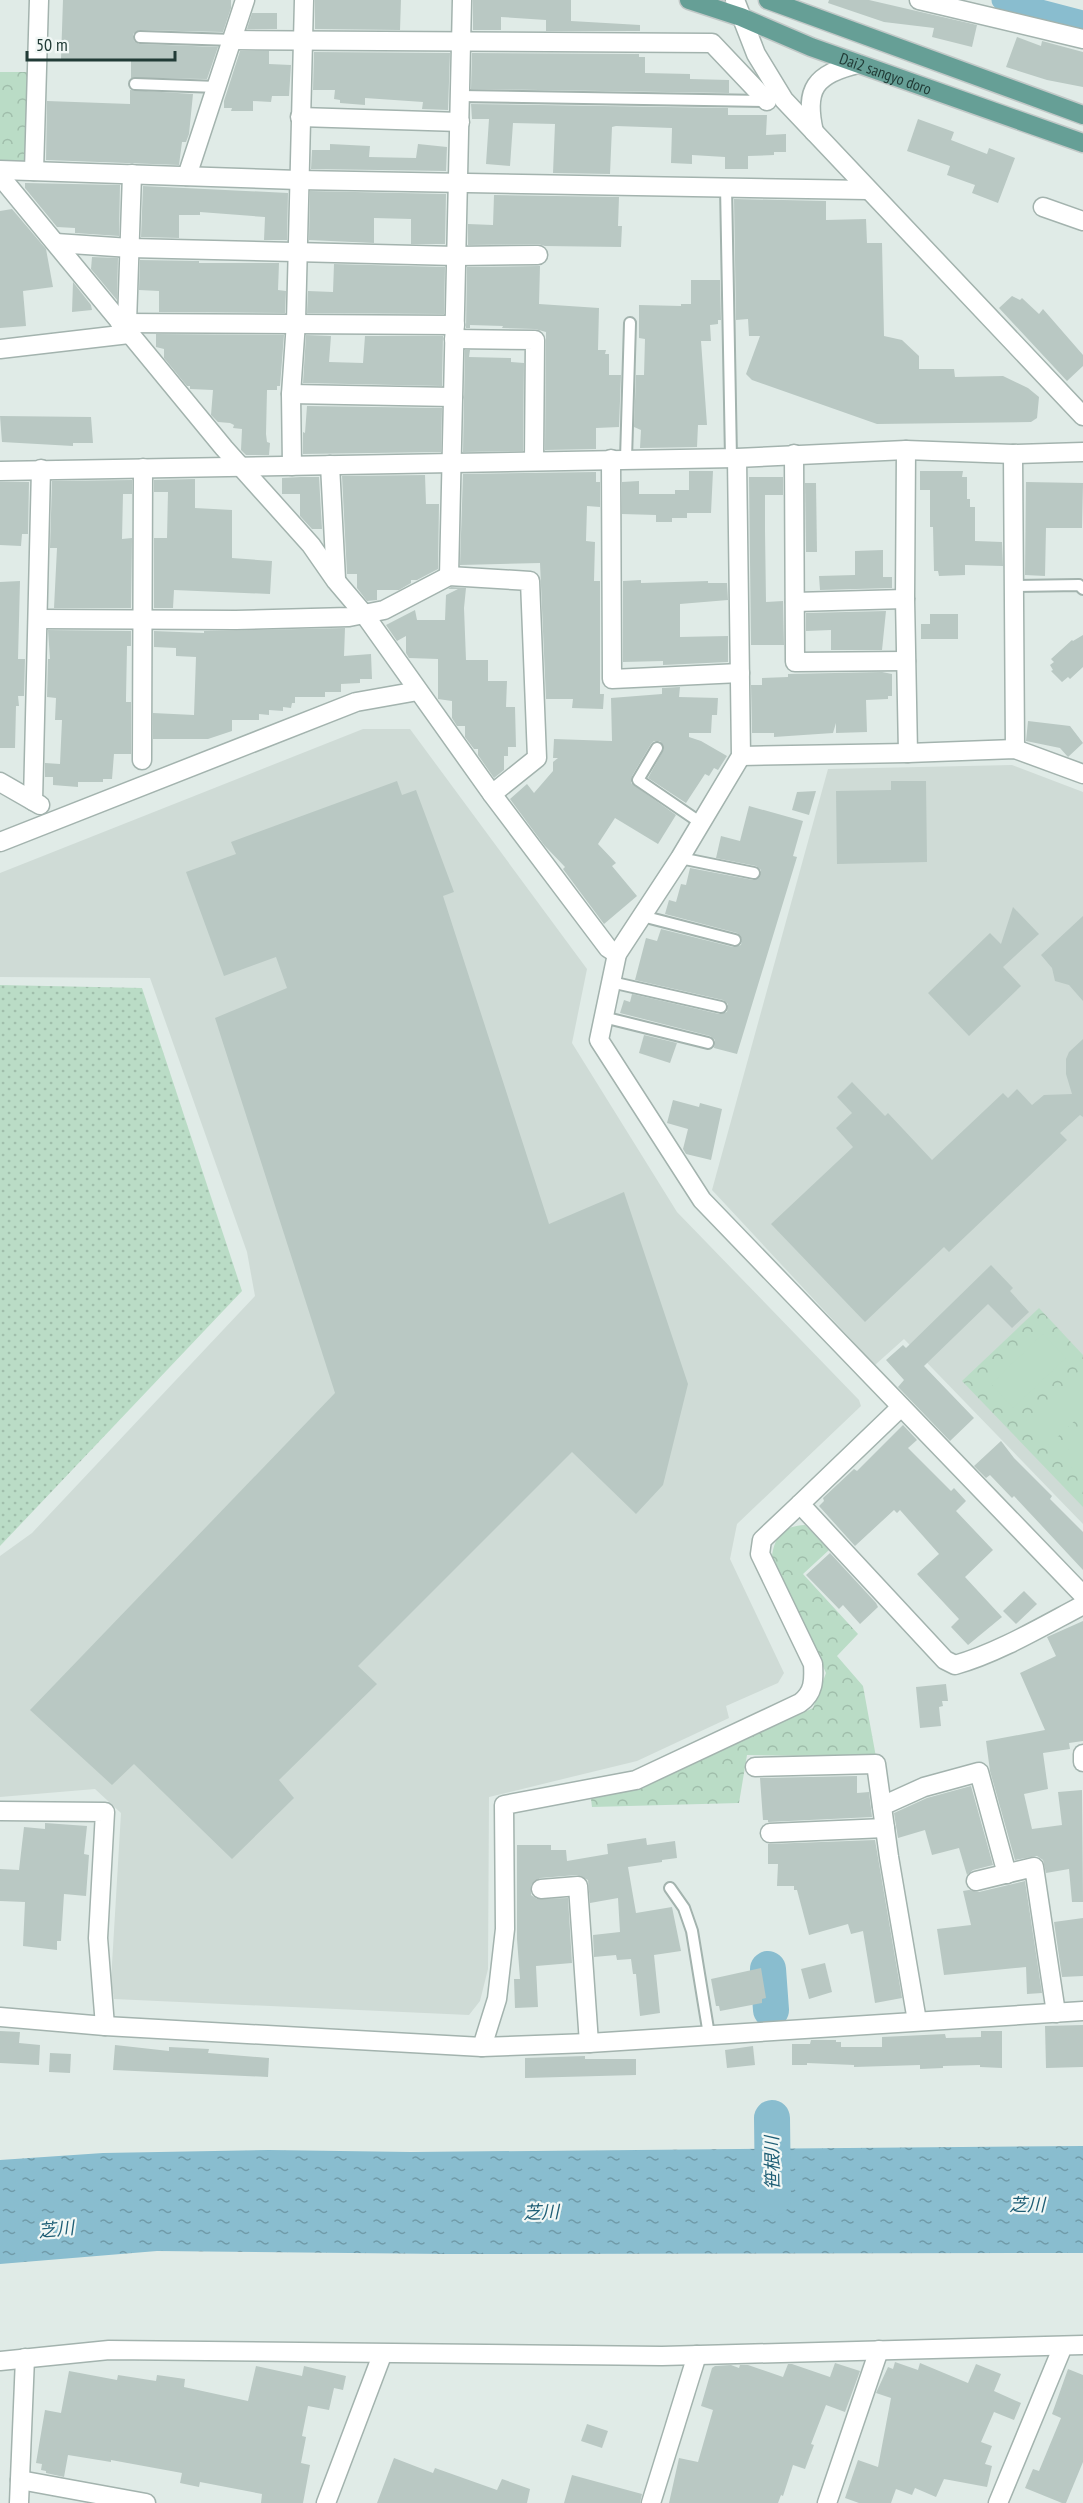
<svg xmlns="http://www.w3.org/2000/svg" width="1083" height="2503" font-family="'PT Sans Narrow','Noto Sans JP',sans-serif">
  <defs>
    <pattern id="grass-dots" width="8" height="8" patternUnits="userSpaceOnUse" patternTransform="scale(1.5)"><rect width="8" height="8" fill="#badcc6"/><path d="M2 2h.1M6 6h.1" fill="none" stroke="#a0beab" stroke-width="1.8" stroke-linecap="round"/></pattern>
    <pattern id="park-crowns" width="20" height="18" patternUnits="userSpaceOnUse" patternTransform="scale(1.5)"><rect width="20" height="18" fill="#badcc6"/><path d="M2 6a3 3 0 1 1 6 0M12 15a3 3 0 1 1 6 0" fill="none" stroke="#a0beab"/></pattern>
    <pattern id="water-ripples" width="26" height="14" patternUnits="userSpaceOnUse" patternTransform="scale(1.5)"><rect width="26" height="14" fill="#89bdcf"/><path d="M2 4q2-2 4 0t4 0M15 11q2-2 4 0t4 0" fill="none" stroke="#709ba9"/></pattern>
  </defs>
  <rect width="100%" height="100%" fill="#e0ebe7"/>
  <g fill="#cfdbd6">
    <path d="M363,729H410L587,969L572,1043L677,1212L859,1400L861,1406L737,1524L730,1559L784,1673L778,1683L726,1706L729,1718L637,1761L489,1797L488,1969L480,2001L469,2015L114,1999L111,1981L121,1813L95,1789L0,1797V1556L32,1533L255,1296L247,1252L150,978L0,977V873Z"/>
    <path d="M1012,765L1083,792V1524L904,1339L875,1365L712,1190L828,769Z"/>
  </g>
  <path fill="url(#grass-dots)" d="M0,985L142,988L242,1291L0,1546Z"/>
  <g fill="url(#park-crowns)">
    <path d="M0,72H28L27,158L22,163H0Z"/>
    <path d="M1039,1308L1083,1355V1507L962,1381Z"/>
    <path d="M805,1525L829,1550L803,1574L858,1634L837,1656L863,1686L876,1757L747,1755L739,1803L592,1807L591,1799L644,1787L813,1708L826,1673L772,1556C775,1535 784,1526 805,1525Z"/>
  </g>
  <g fill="#badcc6">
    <path d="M1043,1334L1066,1358L1013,1408L991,1384Z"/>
    <path d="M1079,1371L1083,1375V1413L1049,1445L1026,1420Z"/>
    <path d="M1083,1435V1480L1061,1456Z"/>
  </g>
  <path fill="url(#water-ripples)" d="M1083,2146V2253L445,2254L157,2251L0,2264V2160L103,2153L269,2150L411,2152Z"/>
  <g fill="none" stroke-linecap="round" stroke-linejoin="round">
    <path stroke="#89bdcf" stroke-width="21" d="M1002,0L1083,21"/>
    <g stroke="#89bdcf" stroke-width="36">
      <path d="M768,1969L771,2010"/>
      <path d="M772,2118L773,2198"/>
    </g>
  </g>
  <g fill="#b9c8c3">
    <path d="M63,0H231V8L223,32L140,30L133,34L134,41L139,44L218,47L207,79L131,78V61L61,59Z"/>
    <path d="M315,0H401L400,30L315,29Z"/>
    <path d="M473,0H571V21L640,25V31H546V20L501,17V30H473Z"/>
    <path d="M829,0H869L977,25L972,47L932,37L934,28L884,22L828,3Z"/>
    <path d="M252,13H277V29H247Z"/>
    <path d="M1017,37L1041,46L1042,41L1083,52V87L1047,80L1006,67Z"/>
    <path d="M240,51H269V64L291,65L289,96H272L271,102L253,101V111H231L232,108H224V101Z"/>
    <path d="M314,52L450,53L448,110L422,109L423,102L365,98V105L340,103V100L334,99L335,90H313Z"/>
    <path d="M472,53L639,54V57H645V73L690,74V79L729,80V93L471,89Z"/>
    <path d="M130,90L193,94L189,134L186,142H182L179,165L46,160L47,101L130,104Z"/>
    <path d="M471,104L728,108V115H767L766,135L786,134V152H774V155L748,156V169H725V157L692,155V164L671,163L672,128L616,126L612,127L610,174L553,173L555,124L513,123L510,166L486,164L489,119H472Z"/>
    <path d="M918,119L954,132L951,140L987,154L989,148L1015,158L998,203L972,193L975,185L947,175L950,166L907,151Z"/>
    <path d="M330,144L370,146L369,157L416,158L418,144L447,147L446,171L311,169L312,150H330Z"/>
    <path d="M25,183L120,185L119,236L75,233V228L57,227L25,188Z"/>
    <path d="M143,186L288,193L287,240H264L265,217L200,212V215H179V238L141,237Z"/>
    <path d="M310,191L446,194L445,244H411V219L374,218V243L309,240Z"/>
    <path d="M494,195L619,197L618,226H622L621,247L545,246L538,244L468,245V224L493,225Z"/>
    <path d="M734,199L826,201V220L866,219L867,243H882L884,336L902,340L919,356V369H954L955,377L1003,376L1028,388L1039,397L1037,418L1031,422L877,424L752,380L746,374L760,336H749L748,319L736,320Z"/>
    <path d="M12,209L46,249L53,287L23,291L26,326L0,328V211Z"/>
    <path d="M92,257L118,258L117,300L91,269Z"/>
    <path d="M140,260L199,261V263H279L278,290L286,291L285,313L159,312V291L139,290Z"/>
    <path d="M334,264L445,267L444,314L307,313L308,291L333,292Z"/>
    <path d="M540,266L539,304L599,308L598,350H606L605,354H609V375H621L619,427L596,428V449L545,450L546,332L535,329L502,328L503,326L470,325V328H466L467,267Z"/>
    <path d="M691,280H720L721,320H718V324L710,325L711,341H701L707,425H698L697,447L640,448L641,430L634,427L636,375H644L645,339L639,338V305L681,306V304H691Z"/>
    <path d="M73,282L91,305L92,310L72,312Z"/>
    <path d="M1012,296L1020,300L1022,298L1039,314L1043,309L1083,355V366L1067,381L999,308Z"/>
    <path d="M156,334L284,335L280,386H277V390H267L266,434L267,442L270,443L269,455H246L241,450L242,429L233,428L234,425L230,423L218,422L211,415L213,390L190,389V386H187L164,358V349L156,347Z"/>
    <path d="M306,335L331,336L329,362L363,363L365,336H443L442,386L303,383Z"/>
    <path d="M465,350H470L469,357L511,358V362L524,363L523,451L463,452Z"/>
    <path d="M307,406L442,408L441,452L303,454V432L305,433Z"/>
    <path d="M0,416L91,417L93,443H73V446L2,442Z"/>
    <path d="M689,471H713L711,513H687V518H672V522H656V515L622,514V482L639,481V494H675V490H689Z"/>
    <path d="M920,471H963L962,477H967V499H970V507H975V541L1002,542L1003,566L965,565V575L939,576L938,571H934L933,527H930V490H920Z"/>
    <path d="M596,472V482H600V507L587,506L586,541L595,542L594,581H600V694H604L603,709L572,708L573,699H546L540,563L460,565L463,474Z"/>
    <path d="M425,475L426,504H439L438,569L417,580H411V583L399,590H377V600L367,601L357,588V574H347L342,476Z"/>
    <path d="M301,477H319L322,529H312L300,516V494H282V478Z"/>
    <path d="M749,477H783V495H765V531L766,602L783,601L784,645H751Z"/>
    <path d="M195,479V508L232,510V558L272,561L270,594L174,590L173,608H154V538H167L168,492H154V480Z"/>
    <path d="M132,480V494H123L122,539L132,538L131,608H54L57,548H50L52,481Z"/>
    <path d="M0,482H29L28,534H22L21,546L0,545Z"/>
    <path d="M1026,482L1083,483L1082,528H1046L1045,576L1025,575Z"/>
    <path d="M805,483H816L817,552H806Z"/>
    <path d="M883,550V577H892V588L820,590L819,576L855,575V551Z"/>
    <path d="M641,580V583L708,581V583H727L728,600L680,604V637L728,636V662L663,665V661L623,662V581Z"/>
    <path d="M20,581L18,659H25L24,696H18L19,706H16L15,748H0V582Z"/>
    <path d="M451,587L466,588L464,608L466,660H488V681H507L506,707H515L516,747H508V756H504V770L494,778L478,755V749H474L465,737V726H457L452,718V701L438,699V659L409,658L406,653V636L397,641L386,625L415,610L417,620H445L446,595L458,589H448Z"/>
    <path d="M886,611L882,650H831V630L806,631V613Z"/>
    <path d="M930,614H958V639H921V624H930Z"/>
    <path d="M345,628L344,656L371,654L372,679H360V683L341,684V692H325V697H295V703H292L291,708L283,707V711L269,710V715L259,714V720H232V731L208,739H153V713L194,715L196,657L176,656V648L154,647V631L204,633V631Z"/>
    <path d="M48,630L131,631V646H127L126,698V702H131V754H114L112,779H103V782H78V787L53,785V777H45V763L60,764L62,720H55L56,698L47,697L48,659H50Z"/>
    <path d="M1083,635V667L1070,679L1068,677L1062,682L1051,671L1053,670L1050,665L1054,662L1051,659L1072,640L1073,641Z"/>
    <path d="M882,672L892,674V696H888V699L866,700L867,732L836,733V723L833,733L774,737V733H752L751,685H762V678L788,677V674Z"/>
    <path d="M680,687L679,697L718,698L717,715H712L711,733H689V737L701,741L727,756L718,770L714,768L709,776L705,774L686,803L648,778L664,749L660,741H654L651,744L632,776L631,783L676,815L658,844L615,818L598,844L616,863L612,866L637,896L604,924L563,869L565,867L544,845L510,799L527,784L534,793L553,771V762L558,758H553L554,739L612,741L611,698L662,694V688Z"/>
    <path d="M1028,721L1070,726L1083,743L1068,757L1060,748L1026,741Z"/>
    <path d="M397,781L402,795L416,790L454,892L443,896L549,1224L624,1192L688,1384L663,1485L636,1514L572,1452L358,1666L377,1684L279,1780L294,1798L232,1859L134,1764L112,1785L30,1710L335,1393L215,1018L287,988L276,957L224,976L186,872L236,854L231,842Z"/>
    <path d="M891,781H926L927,862L837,864L836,791L891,790Z"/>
    <path d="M816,791L809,815L792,810L797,792Z"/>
    <path d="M749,806L803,821L793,856L797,857L737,1054L714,1048L715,1040L710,1036L620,1013L624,1000L630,1002L632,994L719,1014L727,1012L728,1004L723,1000L635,980L646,938L657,941L661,929L733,947L741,945L742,939L737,933L665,914L669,900L676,902L681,884L686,885L690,868L753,880L760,877L761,870L756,866L716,858L721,836L740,841Z"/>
    <path d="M1013,907L1039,934L1003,967L1021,986L969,1036L928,993L990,933L1001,944Z"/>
    <path d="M1083,916V1001L1069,985L1055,981L1052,968L1041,955Z"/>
    <path d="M644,1035L677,1043L670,1063L639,1053Z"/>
    <path d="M1083,1039V1117L1080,1115L1060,1133L1067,1140L949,1252L944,1247L865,1322L771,1224L853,1147L836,1128L852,1113L837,1097L852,1082L885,1116L888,1113L932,1160L1003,1093L1008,1098L1017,1089L1032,1105L1044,1095L1072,1094L1066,1074V1059L1069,1052Z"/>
    <path d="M673,1100L699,1107L700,1103L722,1109L711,1160L686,1154L683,1149L688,1129L667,1123Z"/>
    <path d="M991,1265L1013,1288L1010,1291L1029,1312L1012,1328L988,1304L924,1366L974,1418L950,1441L898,1387L904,1380L886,1360L903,1345L906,1348Z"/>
    <path d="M903,1425L917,1440L908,1448L951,1491L954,1488L966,1501L956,1511L993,1550L965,1577L1002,1617L968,1645L951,1627L959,1619L917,1574L939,1554L900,1510L897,1513L894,1510L855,1546L819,1506L824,1501L823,1498L854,1469L857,1471Z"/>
    <path d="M1001,1441L1014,1458L1052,1496L1050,1499L1083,1532V1570L1014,1496L1012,1498L990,1475L986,1478L974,1466Z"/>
    <path d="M830,1553L876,1603L878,1607L860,1624L843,1605L839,1609L806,1575Z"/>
    <path d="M1024,1591L1037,1604L1016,1624L1003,1611Z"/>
    <path d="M1083,1621V1741L1069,1743L1070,1749L1043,1753L1048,1789L1024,1794L1032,1829L1062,1825L1058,1792L1082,1790L1083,1902H1072L1069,1869L1046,1873L1043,1860L1037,1856L1015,1860L990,1771L986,1741L1045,1730L1020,1673L1056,1656L1047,1637Z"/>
    <path d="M946,1684L948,1701H942L943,1706L939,1707L941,1726L920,1728L916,1687Z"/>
    <path d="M857,1776V1793L869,1792L872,1817L768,1822V1820H763L760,1778Z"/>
    <path d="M971,1786L993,1865L973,1870L967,1875L959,1848L932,1855L925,1830L898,1838L894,1813L927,1798Z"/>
    <path d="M45,1823L87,1826L84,1854L89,1855L86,1896L64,1894L61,1941H57V1950L23,1946L25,1902L0,1901V1869L19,1870L24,1827L45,1829Z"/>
    <path d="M646,1838L647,1845L675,1841L677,1858L662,1860V1862L628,1867L636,1913L672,1907L681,1951L654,1955L660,2013L640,2016L636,1974H633L631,1959L617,1960L616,1955L594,1957L593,1935L620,1932L618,1898L590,1903L588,1880L577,1875L540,1878L531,1885V1895L537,1899L568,1898L572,1963L536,1966L538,2007L515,2008L514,1979H520L517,1939V1845H551V1850H566L567,1861L608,1854L607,1844Z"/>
    <path d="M875,1840L902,1998L875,2003L863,1931L851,1934L848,1924L809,1935L797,1890H794V1886H777L778,1864H768V1844Z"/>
    <path d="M1025,1881L1042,1993L1027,1994L1026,1967L944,1975L937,1929L971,1925L963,1891L969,1890L979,1892Z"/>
    <path d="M1083,1918V1976L1062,1977L1054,1922Z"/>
    <path d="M825,1963L832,1992L809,1999L801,1969Z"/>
    <path d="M761,1968L766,1998L762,1999V2003L720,2011L719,2006H716L711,1979Z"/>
    <path d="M1083,2025V2067L1046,2068L1045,2026Z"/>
    <path d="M0,2031L20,2032L19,2043L40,2045L39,2065L0,2063Z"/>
    <path d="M981,2031H1002V2068L980,2067V2065L943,2066V2068L920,2069V2065L854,2067V2065L807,2063V2065H792V2044H810L811,2040H836V2042H841V2047H882V2037L945,2034L946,2038L981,2037Z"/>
    <path d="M115,2045L169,2051V2047L209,2049L208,2053L269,2058L268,2077L113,2070Z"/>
    <path d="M753,2046L755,2065L727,2068L725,2050Z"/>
    <path d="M50,2053L71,2054L70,2073L49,2072Z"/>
    <path d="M585,2056V2059H636V2075L525,2078V2058Z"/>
    <path d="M895,2362L918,2370L920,2363L968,2383L976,2364L1001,2374L994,2391L1021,2403L1014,2420L994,2412L981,2442L992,2446L985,2464L992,2466L987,2487L944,2479L936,2497L915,2488L912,2495L896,2489L891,2503H859L845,2498L858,2460L878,2467L891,2398L876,2393L888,2367L893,2369Z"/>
    <path d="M835,2363L860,2371L845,2412L826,2405L811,2444L814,2445L805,2469L793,2465L783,2496L781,2495L778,2503H669L679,2458L698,2462L713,2410L701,2406L712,2368L715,2366L731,2365L739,2368L740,2365H748L783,2377L788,2364H792L830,2377Z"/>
    <path d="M256,2366L302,2376L304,2366L346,2376L343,2390L334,2388L329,2410L308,2406L302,2436L306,2437L301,2463L310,2465L303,2503H261L262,2494L200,2482L199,2487L180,2483L182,2473L111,2460V2462L68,2455L64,2477L46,2473V2471L41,2470L42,2464L36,2463L45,2410L61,2413L69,2371L117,2380L118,2375L156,2381L157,2375L185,2379L184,2387L248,2401Z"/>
    <path d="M1068,2369L1083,2375V2462L1066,2503H1062L1025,2488L1033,2469L1039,2471L1061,2418L1052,2414Z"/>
    <path d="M587,2424L608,2431L602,2448L581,2441Z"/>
    <path d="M394,2458L433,2473L435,2468L497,2490L502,2479L530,2489L527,2503H377Z"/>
    <path d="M572,2475L642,2494L640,2503H564Z"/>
  </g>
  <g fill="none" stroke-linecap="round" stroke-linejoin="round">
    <defs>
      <g id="service">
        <path d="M140,37L233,40"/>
        <path d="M135,84L217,87"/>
        <path d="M460,96L769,101"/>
        <path d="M726,186L731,458"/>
        <path d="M626,459L630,323"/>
        <path d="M1014,586L1079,585L1083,589"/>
        <path d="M657,748L638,780L701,823"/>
        <path d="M680,858L754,873"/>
        <path d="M642,916L735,940"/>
        <path d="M611,982L721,1007"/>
        <path d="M603,1017L708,1043"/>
        <path d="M670,1888L684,1908L692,1931L709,2035"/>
      </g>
      <g id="minor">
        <path d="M919,0L1083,39"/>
        <path d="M233,40L712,43L767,101"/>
        <path d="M300,117L460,122"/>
        <path d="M0,170L298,180L867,190"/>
        <path d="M34,171L39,0"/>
        <path d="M0,176L224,448L311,545L336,581L364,614L492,794L608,948L617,954"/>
        <path d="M187,176L245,0"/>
        <path d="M1043,207L1083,221"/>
        <path d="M56,243L130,248L456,256L538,255"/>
        <path d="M120,323L455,325"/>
        <path d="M127,323L132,174"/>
        <path d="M454,339L535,340L534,460"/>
        <path d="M0,349L129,334"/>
        <path d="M291,394L453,397"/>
        <path d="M906,450L905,599L908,753"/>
        <path d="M794,454L795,662L906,661"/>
        <path d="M1013,454L1015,749"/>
        <path d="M737,458L741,756L680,858L617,954L599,1040L702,1200L1083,1595"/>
        <path d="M611,459L612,679L740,673"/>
        <path d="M330,465L336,579"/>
        <path d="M292,466L291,394L296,322L304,0"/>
        <path d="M0,471L737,458L906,450L1013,454L1083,452"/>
        <path d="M449,576L462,0"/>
        <path d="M795,602L905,599"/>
        <path d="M38,619L236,620L349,617L384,610L449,576L530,581L537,758L492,794"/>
        <path d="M741,756L908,753L1015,749L1083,774"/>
        <path d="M142,760L143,468"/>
        <path d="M0,782L40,805"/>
        <path d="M33,801L41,469"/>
        <path d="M0,842L356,702L418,691"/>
        <path d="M901,1407L800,1504L945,1660L955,1665C998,1653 1043,1626 1083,1605"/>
        <path d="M1083,1754V1762"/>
        <path d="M755,1767L876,1764L889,1857L917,2021"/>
        <path d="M882,1806L924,1787L979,1772L1007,1874"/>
        <path d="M0,1811L105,1812L98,1938L105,2026"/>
        <path d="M770,1833L885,1828"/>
        <path d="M976,1881L1034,1867L1056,2013"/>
        <path d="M541,1889L578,1886L589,2043"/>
        <path d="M482,2047L497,1999L505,1929L504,1805L636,1780L800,1703C814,1693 814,1680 813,1664L760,1554L762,1540L800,1504"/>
        <path d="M0,2361L109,2350L662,2356L1083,2345"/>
        <path d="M20,2480L146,2503"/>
        <path d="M19,2503L25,2358"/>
        <path d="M326,2503L382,2355"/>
        <path d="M651,2503L697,2355"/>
        <path d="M827,2503L879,2350"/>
        <path d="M998,2503L1063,2346"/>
      </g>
      <g id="tertiary">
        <path d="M735,0L756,54L784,100L1083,416"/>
        <path d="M814,132C804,89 815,74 858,64"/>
        <path d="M0,2017L105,2026L482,2047L589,2043L1083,2011"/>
      </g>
      <g id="primary">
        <path id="s1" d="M689,0L741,17L811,47L1083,143"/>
        <path d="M768,0L1083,115"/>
      </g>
    </defs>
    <use href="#service" stroke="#a3b3ae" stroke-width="14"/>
    <use href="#minor" stroke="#a3b3ae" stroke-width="21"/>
    <use href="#tertiary" stroke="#a3b3ae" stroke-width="21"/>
    <use href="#primary" stroke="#c1c8c7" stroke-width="21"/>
    <use href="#service" stroke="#fff" stroke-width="10"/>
    <use href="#minor" stroke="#fff" stroke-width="18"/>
    <use href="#tertiary" stroke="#fff" stroke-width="18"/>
    <use href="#primary" stroke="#669f96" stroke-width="18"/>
  </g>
  <g text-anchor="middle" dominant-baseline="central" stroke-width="4.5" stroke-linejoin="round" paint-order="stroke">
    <g font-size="16" fill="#213b36" stroke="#f1f7f5">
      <text stroke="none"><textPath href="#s1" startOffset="210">Dai2 sangyo doro</textPath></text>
    </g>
    <g font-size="18" font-style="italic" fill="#1e5e75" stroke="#f1f7f5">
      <text transform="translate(772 2163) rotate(-91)">笹根川</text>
      <text x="1027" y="2204">芝川</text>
      <text transform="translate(541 2212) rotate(-2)">芝川</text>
      <text transform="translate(56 2229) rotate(-6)">芝川</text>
    </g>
  </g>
  <path d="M27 51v9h148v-9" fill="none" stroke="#213b36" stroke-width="3"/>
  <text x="36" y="51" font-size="18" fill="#213b36" stroke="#f1f7f5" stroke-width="4.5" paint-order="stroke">50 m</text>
</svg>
